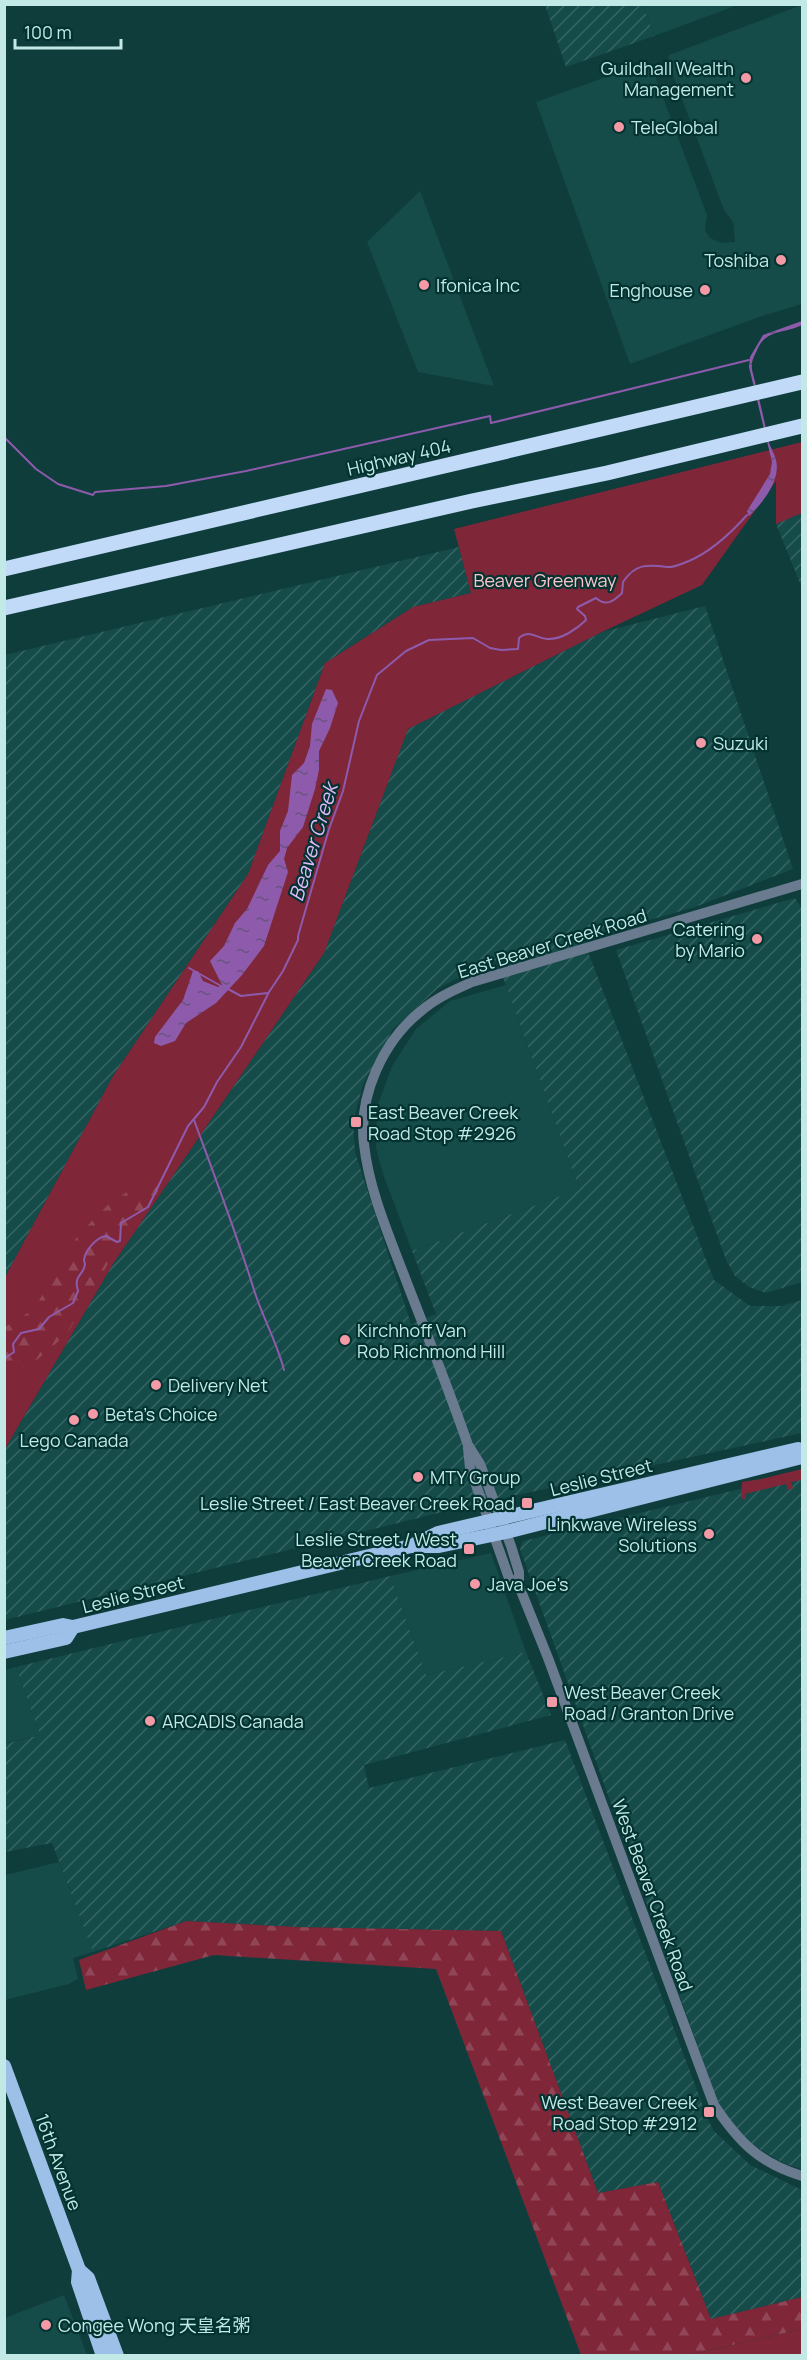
<svg xmlns="http://www.w3.org/2000/svg" width="807" height="2360" font-family="Manrope,'Noto Sans SC',sans-serif">
  <defs>
    <pattern id="industrial-furrows" width="10" height="10" patternUnits="userSpaceOnUse" patternTransform="scale(1.5)"><rect width="10" height="10" fill="#154b49"/><path d="M-1 1l2-2M0 10L10 0M9 11l2-2" fill="none" stroke="#356563"/></pattern>
    <pattern id="forest-firs" width="22" height="20" patternUnits="userSpaceOnUse" patternTransform="scale(1.5)"><rect width="22" height="20" fill="#7f2639"/><path d="M5 1l3.5 6h-7zM16 11l3.5 6h-7z" fill="#904656"/></pattern>
    <pattern id="water-ripples" width="26" height="14" patternUnits="userSpaceOnUse" patternTransform="scale(1.5)"><rect width="26" height="14" fill="#8e5bac"/><path d="M2 4q2-2 4 0t4 0M15 11q2-2 4 0t4 0" fill="none" stroke="#68527e"/></pattern>
  </defs>
  <rect width="100%" height="100%" fill="#0f3d3c"/>
  <g fill="#154b49">
    <path d="M643,4L738,5L654,36Z"/>
    <path d="M802,5V304L762,316L630,364L536,102L642,64L652,68L707,215L705,230L710,238L721,243L735,242L733,222L724,210L668,62L669,55Z"/>
    <path d="M420,191L494,386L418,372L367,242Z"/>
    <path d="M506,985L579,1189L412,1251L383,1174L376,1148L377,1107L392,1066L416,1029L450,1001Z"/>
    <path d="M491,1553L526,1652L426,1675L390,1576Z"/>
    <path d="M16,1667L40,1735L5,1743V1670Z"/>
    <path d="M59,1862L93,1952L73,1958L78,1979L69,1984L5,2000V1875Z"/>
    <path d="M64,2295L87,2355H5V2318Z"/>
  </g>
  <g fill="url(#industrial-furrows)" fill-rule="evenodd">
    <path d="M545,5H643L654,36L566,67Z"/>
    <path d="M802,513V588L776,524Z"/>
    <path d="M459,547L471,593L413,607L325,663L248,874L113,1076L5,1277V655Z"/>
    <path d="M705,606L793,869L695,907L583,939L714,1280L750,1306H782L802,1300V1433L467,1506L5,1620V1449L113,1264L324,953L408,729L602,632ZM495,960L506,985L579,1189L412,1251L436,1314L411,1324L355,1152L353,1121L364,1082L393,1029L438,988Z"/>
    <path d="M795,898L802,909V1282L766,1293L749,1287L735,1276L726,1260L616,950Z"/>
    <path d="M802,1474V2169L785,2164L749,2143L721,2111L520,1549L523,1541Z"/>
    <path d="M390,1576L426,1675L526,1652L551,1715L364,1765L369,1788L565,1740L709,2122L714,2131L750,2165L802,2190V2297L711,2319L658,2182L598,2193L501,1931L296,1927L186,1921L93,1952L52,1843L5,1852L4,1744L40,1735L16,1667Z"/>
  </g>
  <g fill="#7f2639">
    <path d="M802,442V513L776,524V481L702,585L602,632L408,729L324,953L113,1264L5,1449V1277L113,1076L248,874L325,663L413,607L471,593L454,529Z"/>
    <path d="M802,1469V1480L791,1482L793,1488L788,1490L786,1484L745,1494L746,1500L741,1498L742,1482L761,1479Z"/>
    <path d="M802,2329V2355H689Z"/>
  </g>
  <g fill="url(#forest-firs)">
    <path d="M144,1180H165L132,1233L112,1257L67,1334L32,1364L5,1376V1327L34,1309L78,1235L108,1205Z"/>
    <path d="M186,1921L296,1927L501,1931L598,2193L658,2182L711,2319L802,2297V2329L689,2355H581L436,1969L214,1955L86,1990L79,1960Z"/>
  </g>
  <g fill="url(#water-ripples)">
    <path d="M802,321V325C786,333 766,330 758,348C754,357 751,360 752,370C758,393 763,415 768,438C769,446 774,452 776,460C781,480 763,503 749,516L747,511L770,474L772,462L749,367L750,357L763,335Z"/>
    <path d="M326,689L332,690L338,703L330,728L319,751V770L315,789L303,827L287,848L284,859L288,872L264,946L242,975L216,1003L186,1023L175,1041L161,1046L154,1043L155,1037L183,1000L193,971H198L203,981L218,987L222,985L210,961L224,946L235,923L247,909L268,865L280,851V831L288,811L292,775L304,763L310,746L312,724Z"/>
  </g>
  <g fill="none" stroke-linecap="round" stroke-linejoin="round">
    <g stroke="#8e5bac" stroke-width="2">
      <path d="M4,437L36,469L58,484L93,495L95,492L166,486L246,471L490,416L491,423L749,360"/>
      <path d="M189,968L223,987"/>
      <path d="M228,989L241,996L268,993"/>
      <path d="M194,1120C215,1177 237,1235 255,1293C264,1320 277,1343 284,1370"/>
      <path d="M4,1359L14,1352L13,1344L21,1333L39,1329L49,1317L73,1303L78,1291C73,1274 84,1276 85,1264C85,1263 84,1261 84,1260C85,1250 97,1237 106,1236L117,1242L120,1241L121,1223L148,1207L188,1126L204,1107L217,1082L241,1047L269,992L283,971L298,940V936L329,829L343,791L359,721L377,675L406,651L429,640L473,638L490,648L501,650L518,649L519,638C530,629 535,638 547,639C561,640 577,629 586,620L585,616L577,609L578,607L596,598C606,607 614,601 622,593L623,582C635,564 647,564 667,567C674,568 683,563 689,561C712,551 731,533 747,515"/>
    </g>
    <g stroke="#6a7b8f" stroke-width="10">
      <path d="M802,884L472,982C454,990 436,998 421,1011C383,1041 358,1096 364,1144C369,1191 390,1238 407,1283C428,1337 449,1390 468,1445L480,1464L511,1546L519,1572V1586L548,1658L714,2105C739,2142 759,2163 802,2176"/>
      <path d="M468,1448L470,1468L509,1578L519,1586"/>
    </g>
    <g stroke="#9cc0e8" stroke-width="14">
      <path d="M415,1544L438,1533L798,1449"/>
      <path d="M4,1638L63,1625L73,1627L411,1546H439L506,1532L802,1457"/>
      <path d="M4,1652L66,1638L73,1627"/>
      <path d="M4,2066L79,2270L88,2278L117,2356"/>
      <path d="M79,2270L78,2282L103,2356"/>
    </g>
    <g stroke="#c0daf7" stroke-width="15">
      <path d="M4,569L802,382"/>
      <path d="M4,608L472,501L607,473L802,426"/>
    </g>
  </g>
  <g fill="#f49aa6" stroke="#023331" stroke-width="2">
    <circle cx="746" cy="78" r="6"/>
    <circle cx="619" cy="127" r="6"/>
    <circle cx="781" cy="260" r="6"/>
    <circle cx="424" cy="285" r="6"/>
    <circle cx="705" cy="290" r="6"/>
    <circle cx="701" cy="743" r="6"/>
    <circle cx="757" cy="939" r="6"/>
    <rect x="350" y="1116" width="12" height="12" rx="3"/>
    <circle cx="345" cy="1340" r="6"/>
    <circle cx="156" cy="1385" r="6"/>
    <circle cx="93" cy="1414" r="6"/>
    <circle cx="74" cy="1420" r="6"/>
    <circle cx="418" cy="1477" r="6"/>
    <rect x="521" y="1497" width="12" height="12" rx="3"/>
    <circle cx="709" cy="1534" r="6"/>
    <rect x="463" y="1543" width="12" height="12" rx="3"/>
    <circle cx="475" cy="1584" r="6"/>
    <rect x="546" y="1696" width="12" height="12" rx="3"/>
    <circle cx="150" cy="1721" r="6"/>
    <rect x="703" y="2106" width="12" height="12" rx="3"/>
    <circle cx="46" cy="2325" r="6"/>
  </g>
  <g text-anchor="middle" dominant-baseline="central" stroke-width="4.5" stroke-linejoin="round" paint-order="stroke">
    <g font-size="18" fill="#c2e9e6" stroke="#023331" text-anchor="start">
      <text x="734" y="68" text-anchor="end">Guildhall Wealth<tspan x="734" dy="21">Management</tspan></text>
      <text x="631" y="127">TeleGlobal</text>
      <text x="769" y="260" text-anchor="end">Toshiba</text>
      <text x="436" y="285">Ifonica Inc</text>
      <text x="693" y="290" text-anchor="end">Enghouse</text>
      <text x="713" y="743">Suzuki</text>
      <text x="745" y="929" text-anchor="end">Catering<tspan x="745" dy="21">by Mario</tspan></text>
      <text x="368" y="1112">East Beaver Creek<tspan x="368" dy="21">Road Stop #2926</tspan></text>
      <text x="357" y="1330">Kirchhoff Van<tspan x="357" dy="21">Rob Richmond Hill</tspan></text>
      <text x="168" y="1385">Delivery Net</text>
      <text x="105" y="1414">Beta's Choice</text>
      <text x="74" y="1440" text-anchor="middle">Lego Canada</text>
      <text x="430" y="1477">MTY Group</text>
      <text x="515" y="1503" text-anchor="end">Leslie Street / East Beaver Creek Road</text>
      <text x="697" y="1524" text-anchor="end">Linkwave Wireless<tspan x="697" dy="21">Solutions</tspan></text>
      <text x="457" y="1539" text-anchor="end">Leslie Street / West<tspan x="457" dy="21">Beaver Creek Road</tspan></text>
      <text x="487" y="1584">Java Joe's</text>
      <text x="564" y="1692">West Beaver Creek<tspan x="564" dy="21">Road / Granton Drive</tspan></text>
      <text x="162" y="1721">ARCADIS Canada</text>
      <text x="697" y="2102" text-anchor="end">West Beaver Creek<tspan x="697" dy="21">Road Stop #2912</tspan></text>
      <text x="58" y="2325">Congee Wong 天皇名粥</text>
    </g>
    <g font-size="18" fill="#c2e9e6" stroke="#023331">
      <text transform="translate(399 457) rotate(-13)">Highway 404</text>
      <text transform="translate(552 943) rotate(-17)">East Beaver Creek Road</text>
      <text transform="translate(601 1477) rotate(-14)">Leslie Street</text>
      <text transform="translate(133 1594) rotate(-14)">Leslie Street</text>
      <text transform="translate(653 1895) rotate(70)">West Beaver Creek Road</text>
      <text transform="translate(59 2162) rotate(70)">16th Avenue</text>
    </g>
    <g font-size="18" fill="#fbc3c9" stroke="#023331">
      <text x="545" y="580">Beaver Greenway</text>
    </g>
    <g font-size="20" font-style="italic" fill="#e0bafa" stroke="#023331">
      <text transform="translate(313 842) rotate(-73)">Beaver Creek</text>
    </g>
  </g>
  <rect width="807" height="2360" fill="none" stroke="#c2e9e6" stroke-width="12"/>
  <path d="M15 39v9h106v-9" fill="none" stroke="#c2e9e6" stroke-width="3"/>
  <text x="24" y="39" font-size="18" fill="#c2e9e6" stroke="#023331" stroke-width="4.5" paint-order="stroke">100 m</text>
</svg>
